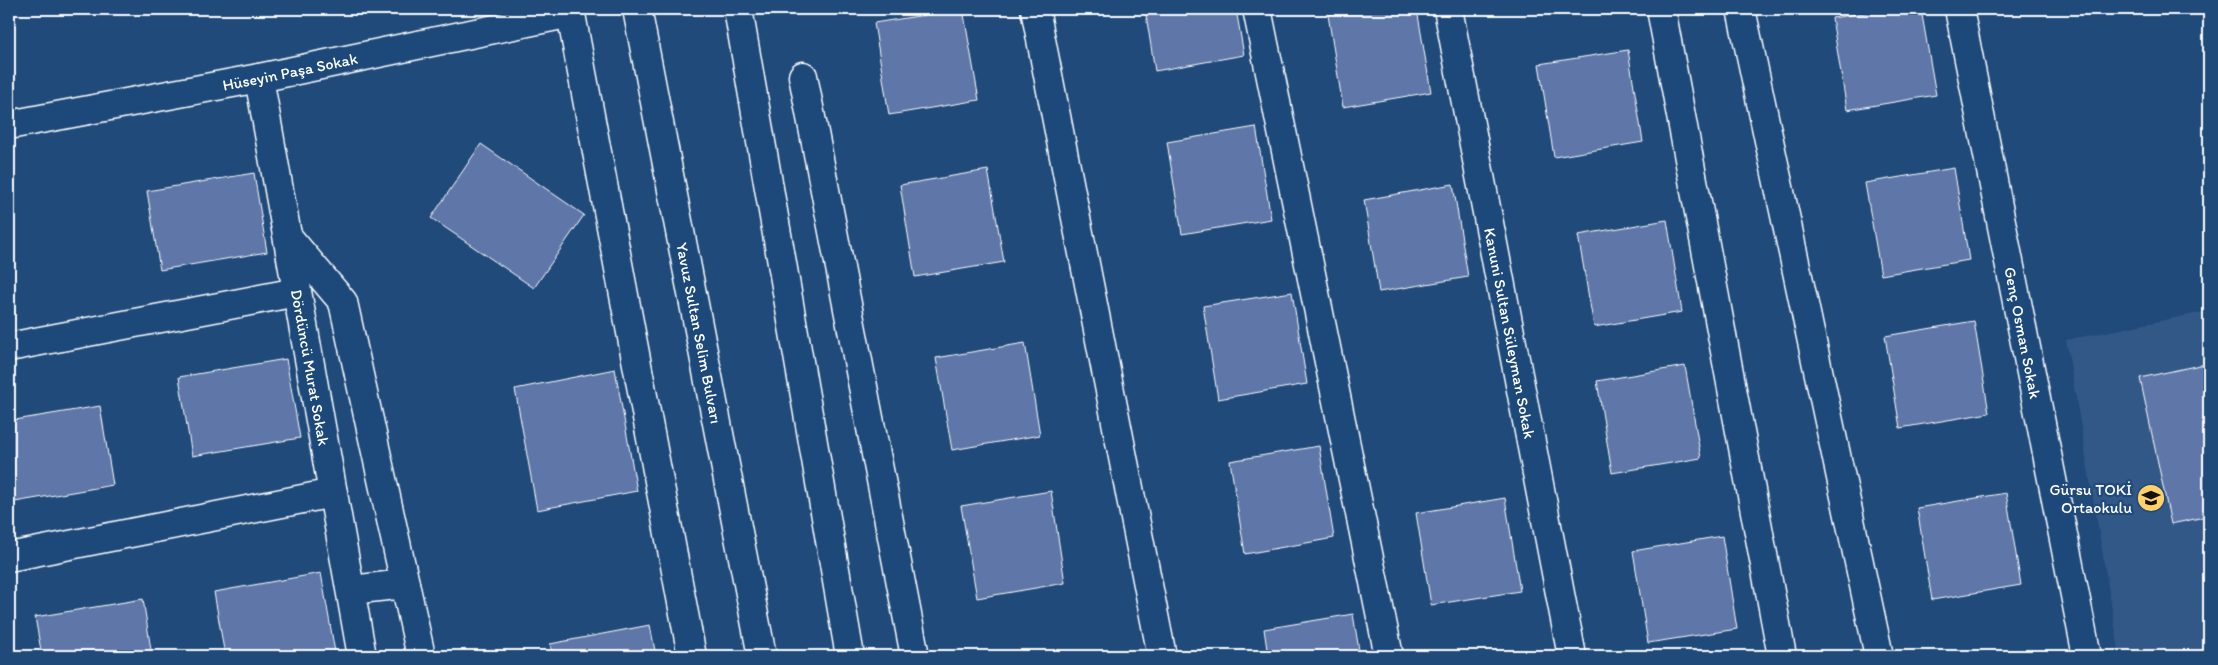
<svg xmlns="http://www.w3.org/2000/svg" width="2218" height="665" font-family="Itim,sans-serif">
  <rect width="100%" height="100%" fill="#1f4a7a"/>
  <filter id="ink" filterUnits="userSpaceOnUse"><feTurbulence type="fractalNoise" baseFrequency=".02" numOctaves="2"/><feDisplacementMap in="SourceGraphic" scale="10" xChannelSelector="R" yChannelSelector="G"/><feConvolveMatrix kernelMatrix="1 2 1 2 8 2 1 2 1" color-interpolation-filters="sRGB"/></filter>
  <g filter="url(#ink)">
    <path fill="#325888" d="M2209,311V656H2120L2066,340Z"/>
    <g fill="#5e77a8" stroke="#fff">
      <path d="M963,9L979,100L889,115L874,23Z"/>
      <path d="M1145,9H1236L1244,55L1155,71Z"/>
      <path d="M1364,9H1417L1431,92L1343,107L1328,15Z"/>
      <path d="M1888,9H1921L1936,95L1847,110L1832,18Z"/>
      <path d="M1628,50L1643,142L1554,157L1539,64Z"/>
      <path d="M1256,127L1271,219L1182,234L1167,142Z"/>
      <path d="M481,144L584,215L534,288L431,218Z"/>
      <path d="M1954,168L1969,260L1881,275L1865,183Z"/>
      <path d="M988,170L1004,262L915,277L900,185Z"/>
      <path d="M254,173L267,252L160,270L147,191Z"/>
      <path d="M1453,184L1468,277L1379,292L1364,200Z"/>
      <path d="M1667,220L1682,312L1594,327L1578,235Z"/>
      <path d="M1292,292L1307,384L1218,399L1203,306Z"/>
      <path d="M1974,321L1989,413L1900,428L1885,336Z"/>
      <path d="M1025,343L1040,435L952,450L936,358Z"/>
      <path d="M286,359L300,438L192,456L179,377Z"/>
      <path d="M2209,363V516L2171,524L2140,378Z"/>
      <path d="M1685,366L1701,458L1612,473L1597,381Z"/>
      <path d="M615,369L637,491L537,510L515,389Z"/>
      <path d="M100,406L113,485L9,503V421Z"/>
      <path d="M1319,446L1334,538L1245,554L1230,461Z"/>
      <path d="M1051,491L1065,583L977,598L961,506Z"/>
      <path d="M2006,493L2021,585L1932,600L1917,508Z"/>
      <path d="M1505,498L1520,591L1431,605L1416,513Z"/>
      <path d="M1722,536L1737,629L1648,643L1633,551Z"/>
      <path d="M321,573L335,652L311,656H225L214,592Z"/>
      <path d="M143,599L152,656H42L35,617Z"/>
      <path d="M1353,614L1360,656H1268L1264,629Z"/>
      <path d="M650,625L656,656H553L550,644Z"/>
      <path d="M2042,650L2043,656H2008Z"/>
    </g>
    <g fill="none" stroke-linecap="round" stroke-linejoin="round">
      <defs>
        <g id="minor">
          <path d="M570,9L692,656"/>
          <path id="s1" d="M637,9L762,656"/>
          <path d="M738,9L850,656"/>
          <path d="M1035,9L1162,656"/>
          <path d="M1257,9L1389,656"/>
          <path id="s2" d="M1448,9L1572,656"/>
          <path d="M1661,9L1782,656"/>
          <path d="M1741,9L1879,656"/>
          <path id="s3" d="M1959,9L2087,656"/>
          <path d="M803,76L915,656"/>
          <path id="s4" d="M259,78L362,656"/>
          <path id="s5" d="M9,125L259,78L571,13"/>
          <path d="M288,237L343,302L421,656"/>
          <path d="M9,347L297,292"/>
          <path d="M9,557L333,493"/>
          <path d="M351,590L405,584"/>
        </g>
      </defs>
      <use href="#minor" stroke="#fff" stroke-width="31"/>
      <use href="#minor" stroke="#1f4a7a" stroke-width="28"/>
    </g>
  </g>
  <defs>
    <symbol id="school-disc" viewBox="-11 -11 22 22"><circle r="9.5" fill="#ffd166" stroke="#1f4a7a"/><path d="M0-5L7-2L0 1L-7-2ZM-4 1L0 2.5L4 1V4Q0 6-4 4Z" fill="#111"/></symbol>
  </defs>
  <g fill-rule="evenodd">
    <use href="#school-disc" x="2135" y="482" width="32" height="32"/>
  </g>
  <g text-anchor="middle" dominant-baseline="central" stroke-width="4.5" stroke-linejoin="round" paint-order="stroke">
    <g font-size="16" fill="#fff" stroke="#1f4a7a">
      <text stroke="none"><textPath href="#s5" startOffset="286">Hüseyin Paşa Sokak</textPath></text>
      <text stroke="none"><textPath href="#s1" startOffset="330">Yavuz Sultan Selim Bulvarı</textPath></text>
      <text stroke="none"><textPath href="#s2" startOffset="330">Kanuni Sultan Süleyman Sokak</textPath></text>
      <text stroke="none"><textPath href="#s3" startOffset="330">Genç Osman Sokak</textPath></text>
      <text stroke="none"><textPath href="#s4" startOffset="294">Dördüncü Murat Sokak</textPath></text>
    </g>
    <g font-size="16" fill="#fff" stroke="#1f4a7a" text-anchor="end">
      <text x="2132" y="489">Gürsu TOKİ<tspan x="2132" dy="18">Ortaokulu</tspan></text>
    </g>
  </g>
  <rect width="2218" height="665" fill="none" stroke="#1f4a7a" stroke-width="30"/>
  <rect x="15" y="15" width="2188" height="635" fill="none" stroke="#fff" stroke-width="2" filter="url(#ink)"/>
</svg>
